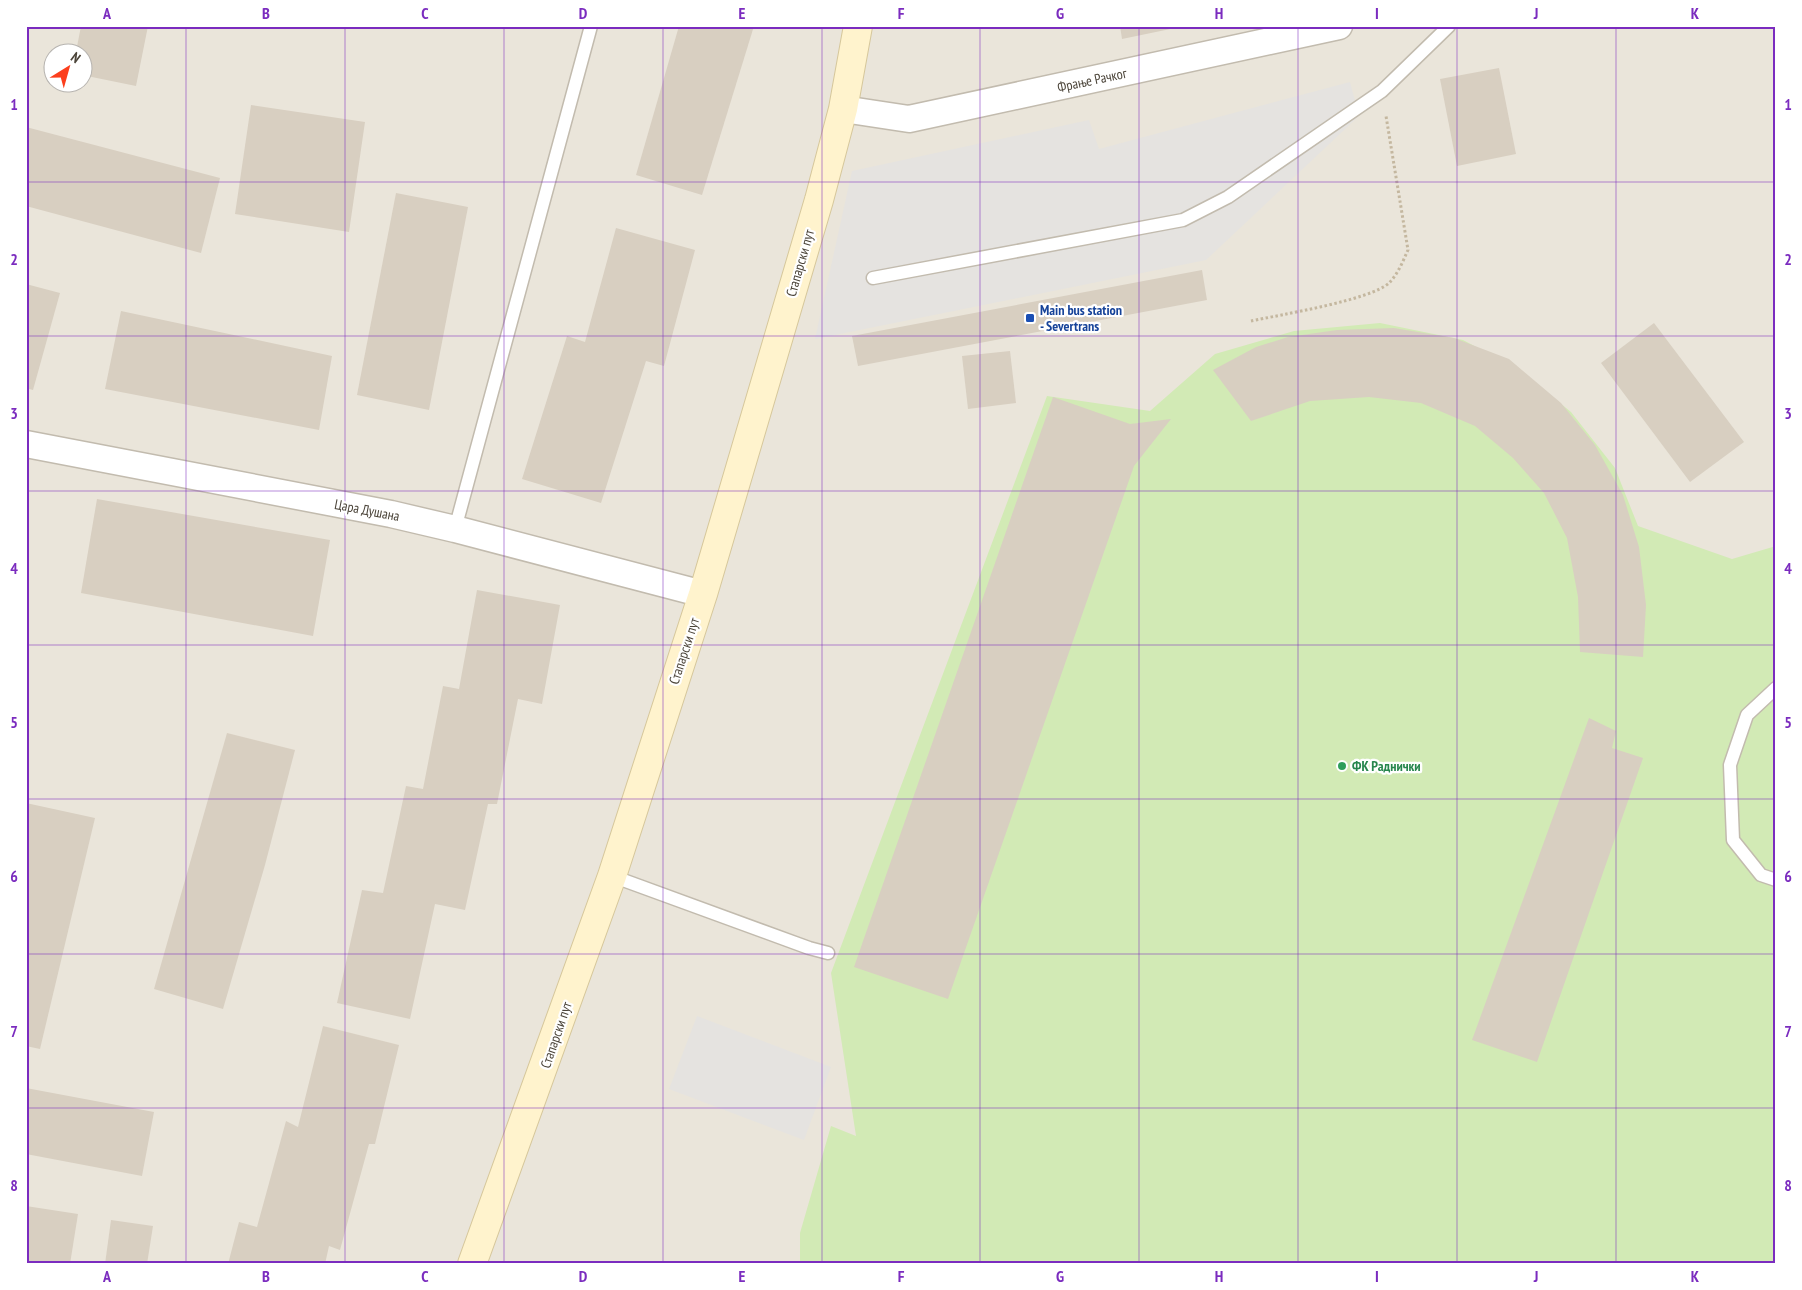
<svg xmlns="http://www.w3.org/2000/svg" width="1802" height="1290" font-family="'PT Sans Narrow',sans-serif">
  <rect width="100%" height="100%" fill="#f6f3ec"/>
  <path fill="#eae5da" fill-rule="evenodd" d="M26,26H1776V1264H26ZM52,52H82V82H52Z"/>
  <path fill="#d2eab5" d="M1380,323L1463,340L1518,369L1571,412L1615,468L1638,526L1732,559L1776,546V1264H800V1233L831,1126L856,1136L831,973L1047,396L1150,411L1215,354L1294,331Z"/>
  <g fill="#e5e3e0">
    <path d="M1350,82L1359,116L1206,260L815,339L852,171L1089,120L1099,149Z"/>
    <path d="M697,1016L831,1067L804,1140L669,1089Z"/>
  </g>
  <g fill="#d8cfc1">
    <path d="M81,26H148L136,86L82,75V52H76Z"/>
    <path d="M679,26H754L702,195L636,175Z"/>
    <path d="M1120,26H1180V27L1122,39Z"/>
    <path d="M1499,68L1516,154L1457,166L1440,79Z"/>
    <path d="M251,105L365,122L349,232L235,214Z"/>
    <path d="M26,127L220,178L201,253L26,206Z"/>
    <path d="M396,193L468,207L429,410L357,395Z"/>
    <path d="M616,228L695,250L664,366L646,361L601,503L522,479L567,336L585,342Z"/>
    <path d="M1202,270L1207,300L858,366L852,336Z"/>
    <path d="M26,284L60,293L33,390L26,388Z"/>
    <path d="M121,311L332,356L319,430L105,389Z"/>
    <path d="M1654,323L1744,442L1690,482L1601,363Z"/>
    <path d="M1394,328L1454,338L1509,359L1561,403L1595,445L1623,495L1639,547L1646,605L1643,657L1580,652L1578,597L1567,538L1544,493L1513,458L1475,426L1421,403L1369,397L1310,401L1251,421L1213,370L1256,347L1288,337L1337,330Z"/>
    <path d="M1010,351L1016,403L968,409L962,356Z"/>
    <path d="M1053,397L1130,424L1171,419L1134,466L948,999L854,967Z"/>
    <path d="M97,499L330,540L313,636L81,593Z"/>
    <path d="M477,590L560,605L542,704L518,699L497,804H488L465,910L435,904L410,1019L337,1003L362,890L383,893L406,786L423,789L443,686L459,689Z"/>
    <path d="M1589,718L1616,731L1612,748L1643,758L1537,1062L1472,1040Z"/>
    <path d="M227,733L295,750L265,865L223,1009L154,989Z"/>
    <path d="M26,803L95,818L40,1049L26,1046Z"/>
    <path d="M323,1026L399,1045L375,1144H369L340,1250L329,1246L325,1264H228L239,1222L257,1227L286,1121L298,1127Z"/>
    <path d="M26,1088L154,1112L142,1176L26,1154Z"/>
    <path d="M26,1206L78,1214L70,1264H26Z"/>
    <path d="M111,1220L153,1226L147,1264H105Z"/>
  </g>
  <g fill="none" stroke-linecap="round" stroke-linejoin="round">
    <defs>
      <g id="service">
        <path d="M873,278L1183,220L1228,197L1382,91L1449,26"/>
        <path d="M455,529L591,26"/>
        <path d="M1776,688L1747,715L1730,765L1733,840L1761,875L1776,880"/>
        <path d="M612,876L809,948L828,953"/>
      </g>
      <g id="minor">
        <path d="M843,109L909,119L1339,26"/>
        <path d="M26,444L391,514L455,529L703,594"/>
      </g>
      <path id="secondary" d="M472,1264L612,876L703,594L819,200L843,109L858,26"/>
    </defs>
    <use href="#service" stroke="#c2bbae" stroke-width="15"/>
    <use href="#minor" stroke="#c2bbae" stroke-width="29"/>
    <use href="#secondary" stroke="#d6c79b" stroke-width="30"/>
    <path stroke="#c4b79f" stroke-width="3" stroke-dasharray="2.5 2.5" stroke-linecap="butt" d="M1251,321C1279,315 1371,300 1389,283C1398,274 1403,261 1408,250L1386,116"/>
    <use href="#service" stroke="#fff" stroke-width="12"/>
    <use href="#minor" stroke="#fff" stroke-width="26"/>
    <use href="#secondary" stroke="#fff3cd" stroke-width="28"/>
  </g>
  <path fill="none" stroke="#7b2cbf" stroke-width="1" stroke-opacity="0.55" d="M186,26V1264M345,26V1264M504,26V1264M663,26V1264M822,26V1264M980,26V1264M1139,26V1264M1298,26V1264M1457,26V1264M1616,26V1264M26,182H1776M26,336H1776M26,491H1776M26,645H1776M26,799H1776M26,954H1776M26,1108H1776"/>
  <rect fill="#1a4fb4" stroke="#fff" stroke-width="2" x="1025" y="313" width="10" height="10" rx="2.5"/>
  <circle fill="#2e9e5b" stroke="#fff" stroke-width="2" cx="1342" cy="766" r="5"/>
  <g text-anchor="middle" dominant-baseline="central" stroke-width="4.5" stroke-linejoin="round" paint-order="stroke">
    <g font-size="14" fill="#4b4439" stroke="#fff">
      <text transform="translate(1092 80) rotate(-12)">Фрање Рачког</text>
      <text transform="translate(800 263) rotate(-74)">Стапарски пут</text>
      <text transform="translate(367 510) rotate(11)">Цара Душана</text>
      <text transform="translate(684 651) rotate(-72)">Стапарски пут</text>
      <text transform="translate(556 1035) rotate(-71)">Стапарски пут</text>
    </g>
    <g font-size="14" font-weight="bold" fill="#164399" stroke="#fff" text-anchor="start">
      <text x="1040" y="310">Main bus station<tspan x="1040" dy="16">- Severtrans</tspan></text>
    </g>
    <g font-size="14" font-weight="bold" fill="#27864d" stroke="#fff" text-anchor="start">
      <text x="1352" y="766">ФК Раднички</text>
    </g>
  </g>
  <rect width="1802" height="1290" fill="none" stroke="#ffffff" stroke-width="55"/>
  <g transform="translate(68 68) rotate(37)"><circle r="24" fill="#ffffff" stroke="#b7b4b0"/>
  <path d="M0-4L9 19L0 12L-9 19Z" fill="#fc3f1d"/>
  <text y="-8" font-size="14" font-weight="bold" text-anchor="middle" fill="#4b4439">N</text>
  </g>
  <rect x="28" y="28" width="1746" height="1234" fill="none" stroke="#7b2cbf" stroke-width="2"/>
  <g font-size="16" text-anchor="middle" font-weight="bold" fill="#7b2cbf">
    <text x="107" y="19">A</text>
    <text x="266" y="19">B</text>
    <text x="425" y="19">C</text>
    <text x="583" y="19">D</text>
    <text x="742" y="19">E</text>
    <text x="901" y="19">F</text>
    <text x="1060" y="19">G</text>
    <text x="1219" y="19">H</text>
    <text x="1377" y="19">I</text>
    <text x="1536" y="19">J</text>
    <text x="1695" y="19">K</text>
    <text x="14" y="110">1</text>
    <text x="1788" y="110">1</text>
    <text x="14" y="265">2</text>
    <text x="1788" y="265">2</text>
    <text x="14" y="419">3</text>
    <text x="1788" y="419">3</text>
    <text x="14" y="574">4</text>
    <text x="1788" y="574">4</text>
    <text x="14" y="728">5</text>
    <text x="1788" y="728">5</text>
    <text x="14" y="882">6</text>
    <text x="1788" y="882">6</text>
    <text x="14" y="1037">7</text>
    <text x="1788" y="1037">7</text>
    <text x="14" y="1191">8</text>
    <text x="1788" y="1191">8</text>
    <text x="107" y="1282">A</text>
    <text x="266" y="1282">B</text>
    <text x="425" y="1282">C</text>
    <text x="583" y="1282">D</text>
    <text x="742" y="1282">E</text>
    <text x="901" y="1282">F</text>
    <text x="1060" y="1282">G</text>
    <text x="1219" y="1282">H</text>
    <text x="1377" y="1282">I</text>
    <text x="1536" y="1282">J</text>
    <text x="1695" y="1282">K</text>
  </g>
</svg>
